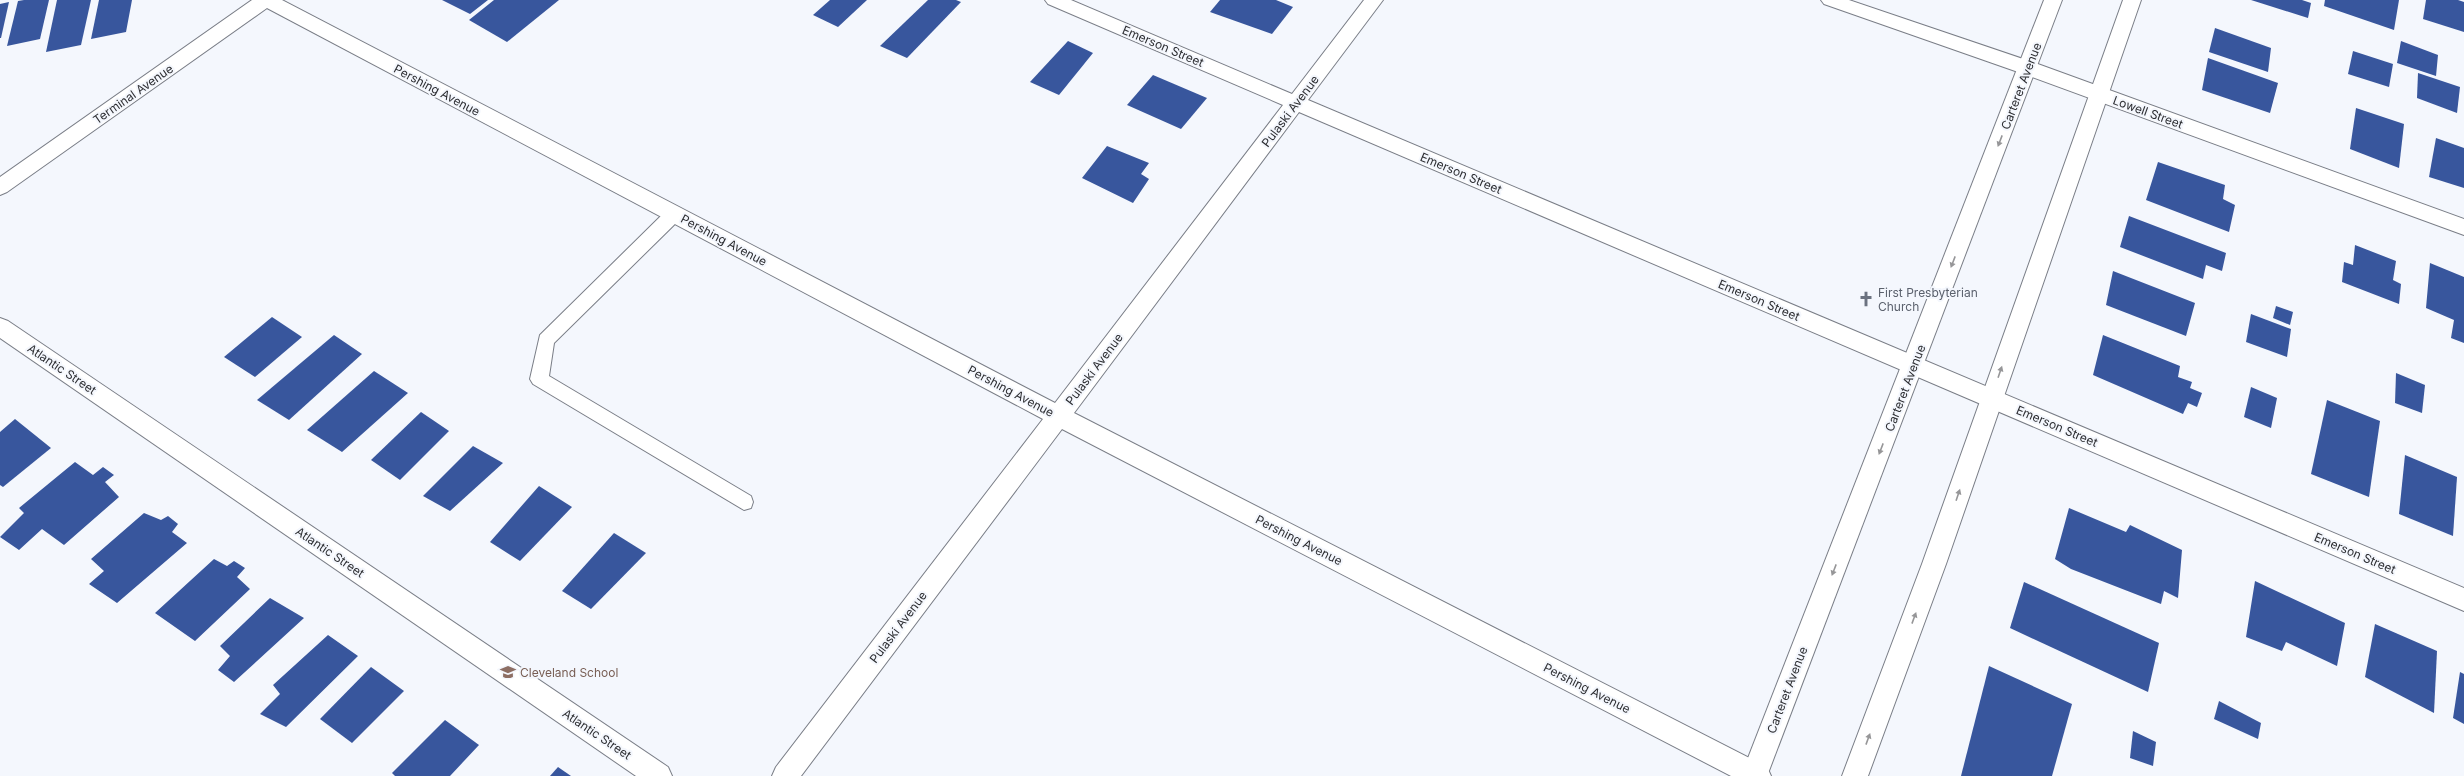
<svg xmlns="http://www.w3.org/2000/svg" width="2464" height="776" font-family="Inter,sans-serif">
  <rect width="100%" height="100%" fill="#f4f7fd"/>
  <g fill="#38569d">
    <path d="M24,0H49L40,39L7,46L18,1Z"/>
    <path d="M57,0H91L81,45L46,52Z"/>
    <path d="M99,0H132L126,32L91,39Z"/>
    <path d="M442,0H488L470,14Z"/>
    <path d="M494,0H559L507,42L469,20Z"/>
    <path d="M830,0H867L838,27L813,15Z"/>
    <path d="M928,0H956L961,2L907,58L880,46Z"/>
    <path d="M1220,0H1276L1293,7L1272,34L1210,12Z"/>
    <path d="M2251,0H2302L2311,3L2308,18Z"/>
    <path d="M2325,0H2399L2394,30L2324,6Z"/>
    <path d="M2426,0H2458L2464,2V32L2423,19Z"/>
    <path d="M9,2L1,38H0V4Z"/>
    <path d="M2215,28L2271,48L2268,72L2209,52Z"/>
    <path d="M1068,41L1093,53L1059,95L1030,82Z"/>
    <path d="M2401,41L2438,55L2436,76L2397,63Z"/>
    <path d="M2353,51L2393,64L2389,87L2348,74Z"/>
    <path d="M2208,58L2278,83L2270,113L2202,90Z"/>
    <path d="M2418,73L2460,87L2457,113L2417,98Z"/>
    <path d="M1153,75L1207,98L1181,129L1127,105Z"/>
    <path d="M2356,108L2404,124L2399,168L2350,149Z"/>
    <path d="M2436,138L2464,148V188L2429,177Z"/>
    <path d="M1107,146L1149,163L1141,174L1149,179L1133,203L1082,178Z"/>
    <path d="M2158,162L2225,185L2223,199L2235,205L2229,232L2146,200Z"/>
    <path d="M2129,216L2226,253L2222,271L2206,265L2203,279L2120,247Z"/>
    <path d="M2355,245L2396,261L2393,280L2401,284L2399,304L2342,282L2344,262L2353,265Z"/>
    <path d="M2430,263L2464,277V343L2451,338L2454,320L2426,308Z"/>
    <path d="M2113,271L2195,303L2186,336L2106,305Z"/>
    <path d="M2276,306L2293,312L2290,325L2273,318Z"/>
    <path d="M2251,314L2291,329L2287,357L2246,342Z"/>
    <path d="M272,317L302,337L255,377L224,357Z"/>
    <path d="M334,335L362,354L289,420L257,400Z"/>
    <path d="M2103,335L2180,366L2178,377L2192,382L2190,388L2202,393L2197,407L2188,403L2183,414L2093,375Z"/>
    <path d="M374,371L408,393L342,452L307,430Z"/>
    <path d="M2396,373L2425,385L2422,413L2395,403Z"/>
    <path d="M2251,387L2277,398L2271,428L2244,417Z"/>
    <path d="M2327,400L2380,421L2369,497L2311,474Z"/>
    <path d="M421,412L449,431L400,480L371,460Z"/>
    <path d="M15,419L51,448L3,487L0,485V432Z"/>
    <path d="M473,446L503,463L450,511L423,496Z"/>
    <path d="M2405,455L2457,477L2453,536L2399,514Z"/>
    <path d="M75,462L93,475L103,467L114,475L105,482L119,497L64,545L42,529L19,550L0,537L24,513L19,508Z"/>
    <path d="M539,486L572,507L520,561L490,542Z"/>
    <path d="M2069,508L2126,532L2130,525L2182,550L2178,598L2164,591L2161,604L2071,569L2055,559Z"/>
    <path d="M144,513L161,520L168,516L178,524L172,532L187,543L117,603L89,584L104,571L91,559Z"/>
    <path d="M614,533L646,553L591,609L562,591Z"/>
    <path d="M214,559L227,566L234,561L245,568L237,577L250,589L195,641L155,613Z"/>
    <path d="M2255,581L2345,623L2337,666L2286,642L2282,651L2246,637Z"/>
    <path d="M2024,582L2159,643L2148,692L2010,628Z"/>
    <path d="M270,598L304,618L234,682L218,670L230,656L220,646Z"/>
    <path d="M2375,624L2437,651L2434,713L2365,677Z"/>
    <path d="M328,635L358,656L286,727L260,714L280,694L273,685Z"/>
    <path d="M1989,666L2072,704L2052,776H1961Z"/>
    <path d="M371,667L404,691L352,743L320,719Z"/>
    <path d="M2460,672L2464,674V724L2453,718Z"/>
    <path d="M2219,701L2261,723L2258,739L2214,719Z"/>
    <path d="M445,720L479,745L450,776H395L392,773Z"/>
    <path d="M2133,731L2156,742L2153,766L2130,758Z"/>
    <path d="M558,767L571,776H550Z"/>
  </g>
  <g fill="none" stroke-linecap="round" stroke-linejoin="round">
    <defs>
      <path id="service" d="M674,208L680,209L682,214L680,219L554,343L549,376L751,496L753,502L751,508L744,510L533,384L530,379L540,335L668,209Z"/>
      <g id="minor">
        <path d="M252,0H282L1055,403L1283,105L1048,4L1045,0H1071L1292,94L1364,0H1383L1308,100L2464,588V611L1299,112L1074,413L1767,767L1771,776H1731L1062,429L801,776H772L776,767L1043,419L267,8L7,192L0,195V177Z"/>
        <path d="M1821,0H1849L2035,63L2464,219V235L2021,73L1824,4Z"/>
        <path d="M0,318L8,321L668,767L672,776H636L0,338Z"/>
      </g>
      <g id="tertiary">
        <path d="M2044,0H2062L1767,776H1741Z"/>
        <path d="M2123,0H2141L1946,564L1868,776H1842L1922,564Z"/>
      </g>
    </defs>
    <use href="#service" stroke="#7a7e87" stroke-width="2"/>
    <use href="#minor" stroke="#7a7e87" stroke-width="2"/>
    <use href="#tertiary" stroke="#7a7e87" stroke-width="2"/>
    <use href="#service" fill="#fff" fill-rule="evenodd"/>
    <use href="#minor" fill="#fff" fill-rule="evenodd"/>
    <use href="#tertiary" fill="#fff" fill-rule="evenodd"/>
  </g>
  <defs><path id="oneway-solid" d="M-6-.8H1V-3.2L6.5 0L1 3.2V.8H-6Z"/></defs>
  <g fill="#969698">
    <use href="#oneway-solid" transform="translate(2000 141) rotate(111)"/>
    <use href="#oneway-solid" transform="translate(1953 262) rotate(111)"/>
    <use href="#oneway-solid" transform="translate(2000 372) rotate(-71)"/>
    <use href="#oneway-solid" transform="translate(1881 449) rotate(111)"/>
    <use href="#oneway-solid" transform="translate(1958 495) rotate(-71)"/>
    <use href="#oneway-solid" transform="translate(1834 570) rotate(111)"/>
    <use href="#oneway-solid" transform="translate(1914 618) rotate(-70)"/>
    <use href="#oneway-solid" transform="translate(1868 739) rotate(-70)"/>
  </g>
  <defs>
    <symbol id="church-bare" viewBox="-9 -9 18 18"><path d="M-1.2-6h2.4v3.5h3.3v2.4h-3.3V6h-2.4V-.1h-3.3v-2.4h3.3Z" fill="#6b7280" stroke="#f4f7fd" stroke-width="2.5" paint-order="stroke"/></symbol>
    <symbol id="school-bare" viewBox="-9 -9 18 18"><path d="M0-5L7-2L0 1L-7-2ZM-4 1L0 2.5L4 1V4Q0 6-4 4Z" fill="#8d6e63" stroke="#f4f7fd" stroke-width="2.5" paint-order="stroke"/></symbol>
  </defs>
  <g fill-rule="evenodd">
    <use href="#church-bare" x="1855" y="288" width="22" height="22"/>
    <use href="#school-bare" x="497" y="661" width="22" height="22"/>
  </g>
  <g text-anchor="middle" dominant-baseline="central" stroke-width="4" stroke-linejoin="round" paint-order="stroke">
    <g font-size="12" fill="#2d2e32" stroke="#f4f7fd">
      <text transform="translate(1163 46) rotate(23)">Emerson Street</text>
      <text transform="translate(2021 86) rotate(-69)">Carteret Avenue</text>
      <text transform="translate(437 90) rotate(28)">Pershing Avenue</text>
      <text transform="translate(133 94) rotate(-35)">Terminal Avenue</text>
      <text transform="translate(1290 111) rotate(-53)">Pulaski Avenue</text>
      <text transform="translate(2148 112) rotate(20)">Lowell Street</text>
      <text transform="translate(1461 173) rotate(23)">Emerson Street</text>
      <text transform="translate(724 240) rotate(28)">Pershing Avenue</text>
      <text transform="translate(1759 300) rotate(23)">Emerson Street</text>
      <text transform="translate(62 369) rotate(34)">Atlantic Street</text>
      <text transform="translate(1094 369) rotate(-53)">Pulaski Avenue</text>
      <text transform="translate(1905 388) rotate(-69)">Carteret Avenue</text>
      <text transform="translate(1011 391) rotate(28)">Pershing Avenue</text>
      <text transform="translate(2057 426) rotate(23)">Emerson Street</text>
      <text transform="translate(1299 540) rotate(27)">Pershing Avenue</text>
      <text transform="translate(330 552) rotate(34)">Atlantic Street</text>
      <text transform="translate(2355 553) rotate(23)">Emerson Street</text>
      <text transform="translate(898 627) rotate(-53)">Pulaski Avenue</text>
      <text transform="translate(1587 688) rotate(27)">Pershing Avenue</text>
      <text transform="translate(1787 690) rotate(-69)">Carteret Avenue</text>
      <text transform="translate(597 734) rotate(34)">Atlantic Street</text>
    </g>
    <g font-size="12" fill="#5b616d" stroke="#f4f7fd" text-anchor="start">
      <text x="1878" y="292">First Presbyterian<tspan x="1878" dy="14">Church</tspan></text>
    </g>
    <g font-size="12" fill="#785e54" stroke="#f4f7fd" text-anchor="start">
      <text x="520" y="672">Cleveland School</text>
    </g>
  </g>
</svg>
